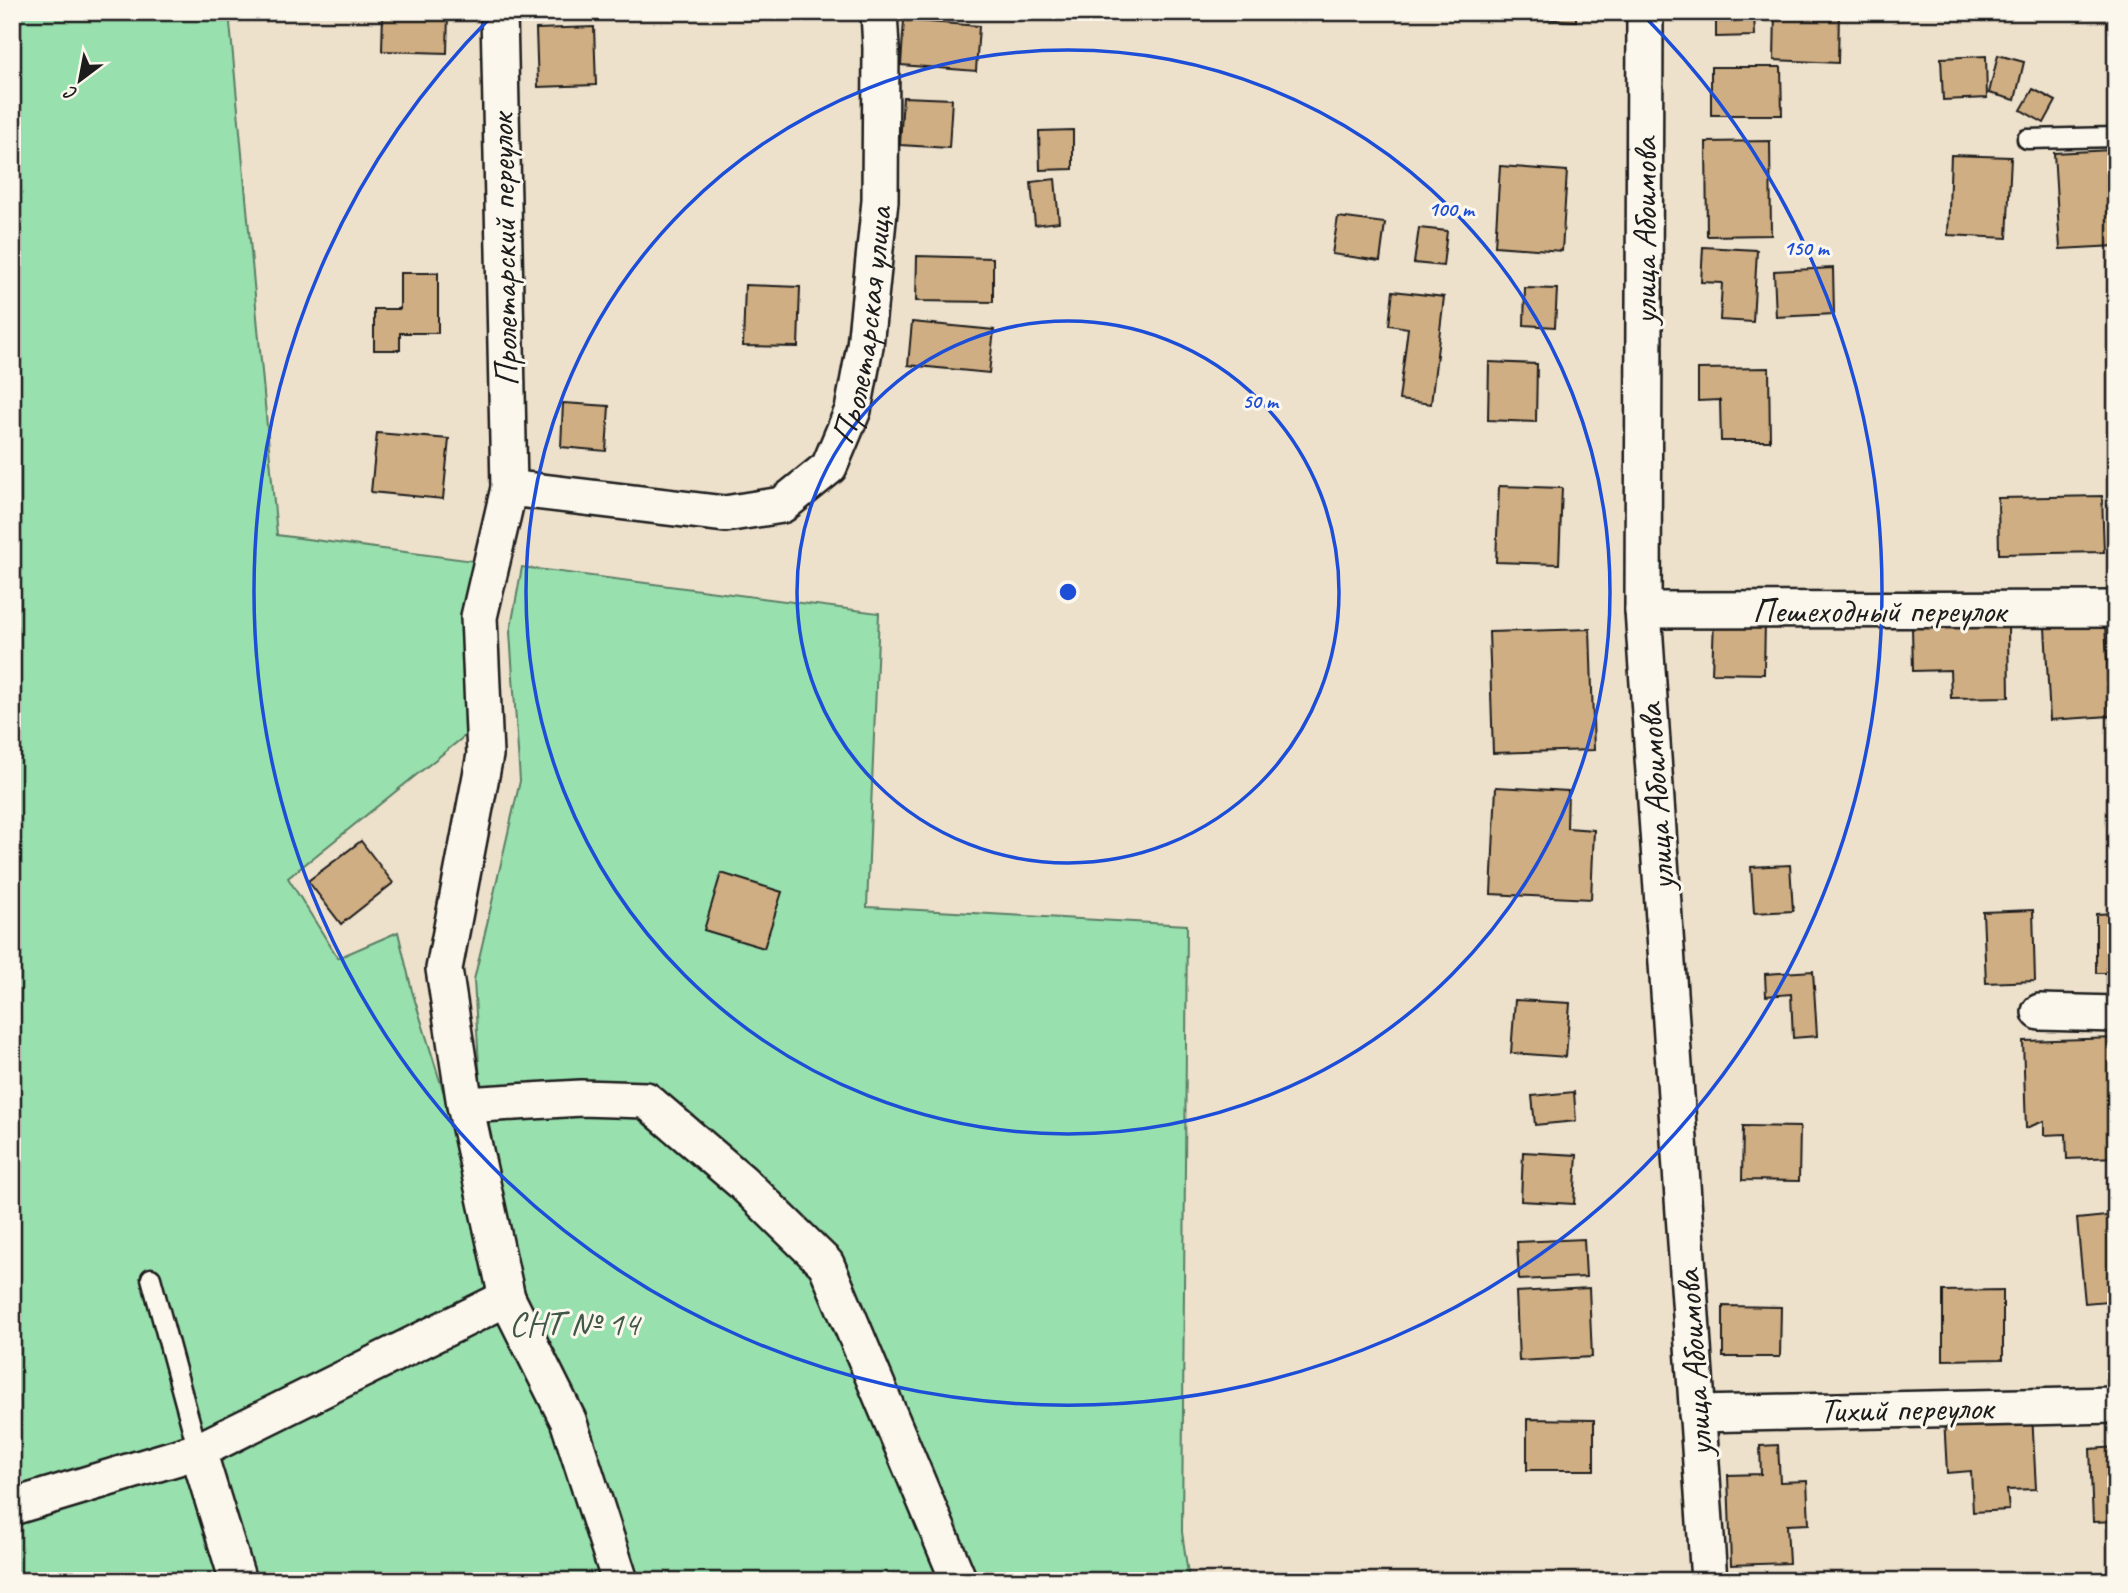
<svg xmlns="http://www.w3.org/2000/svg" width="2128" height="1593" font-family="Caveat,sans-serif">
  <rect width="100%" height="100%" fill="#eee1cc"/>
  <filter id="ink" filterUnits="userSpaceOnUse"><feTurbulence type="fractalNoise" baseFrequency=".0143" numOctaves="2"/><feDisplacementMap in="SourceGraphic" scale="14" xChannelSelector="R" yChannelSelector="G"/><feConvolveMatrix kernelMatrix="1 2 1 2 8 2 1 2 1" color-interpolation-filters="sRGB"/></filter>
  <g filter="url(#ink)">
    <path fill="#98e0ae" stroke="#5a7e65" stroke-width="2" d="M12,12H229L277,535L474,561L471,731L288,878L338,958L398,932L412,991L445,1097L480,1082L474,980L520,781L510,632L522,567L879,613L867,907L1187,925L1182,1532L1189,1581H12Z"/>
    <g fill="#d0ae83" stroke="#1c1c1c" stroke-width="2">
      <path d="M383,12H448L447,53L382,51Z"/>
      <path d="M1509,12H1576V21L1508,17Z"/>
      <path d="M1716,12H1754L1755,36L1716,37Z"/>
      <path d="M1775,12H1839L1838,63L1774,60Z"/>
      <path d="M904,20L979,26L976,71L901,65Z"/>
      <path d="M594,27L596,85L538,87L536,29Z"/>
      <path d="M1998,55L2024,62L2015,100L1989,93Z"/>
      <path d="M1986,56L1987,98L1943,100L1941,58Z"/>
      <path d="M1711,67H1781L1782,115H1711Z"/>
      <path d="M2033,89L2056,101L2044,123L2021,110Z"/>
      <path d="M903,97L952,99L949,148L900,145Z"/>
      <path d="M1073,130V169L1040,170L1039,131Z"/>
      <path d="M1770,141L1771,235L1707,236L1706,142Z"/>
      <path d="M2111,150L2116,246L2060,249L2054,153Z"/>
      <path d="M1951,155L2011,157L2007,238L1948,235Z"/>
      <path d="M1500,166L1567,171L1562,251L1495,246Z"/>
      <path d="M1055,179L1059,222L1035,225L1031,182Z"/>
      <path d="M1338,217L1385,223L1380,261L1332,254Z"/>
      <path d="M1419,228L1447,231L1443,266L1414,263Z"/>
      <path d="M1703,247L1757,250L1753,322L1720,320L1722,283L1701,282Z"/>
      <path d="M917,256L993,258V302L916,301Z"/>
      <path d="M1833,268L1834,314L1776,317L1774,271Z"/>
      <path d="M400,273H438V333H400V350H374V309H400Z"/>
      <path d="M745,285L800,287L798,347L743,346Z"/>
      <path d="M1525,288L1557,289L1555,327L1524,325Z"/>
      <path d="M1393,291L1444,297L1431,404L1399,400L1408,328L1389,325Z"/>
      <path d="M912,322L994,330L989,373L908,365Z"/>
      <path d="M1489,362L1537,364L1536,422L1488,420Z"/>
      <path d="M1769,368L1770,441H1721L1720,400L1698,401V369Z"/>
      <path d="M563,403L609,406L606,451L561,447Z"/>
      <path d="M377,433L449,439L443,499L371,492Z"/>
      <path d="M1499,486L1562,488L1559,564L1496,562Z"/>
      <path d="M2102,496L2104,552L1999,554L1998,498Z"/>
      <path d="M1714,620L1765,621L1764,674L1712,673Z"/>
      <path d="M2105,624L2110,716L2050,720L2045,627Z"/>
      <path d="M2008,626L2009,697L1951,698L1950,670L1913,671L1912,627Z"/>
      <path d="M1590,629L1594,750L1493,753L1489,632Z"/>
      <path d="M1496,787L1568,791L1567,828L1594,830L1591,899L1491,894Z"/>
      <path d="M361,841L393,883L341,924L308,881Z"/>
      <path d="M1790,865L1793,911L1754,913L1751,867Z"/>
      <path d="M721,873L782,892L764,948L704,930Z"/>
      <path d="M2033,910L2035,981L1986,983L1983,912Z"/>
      <path d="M2116,913V973H2096V914Z"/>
      <path d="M1813,971L1817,1036L1793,1038L1791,994L1766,996L1765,974Z"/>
      <path d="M1515,1000L1570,1003L1566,1057L1511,1053Z"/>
      <path d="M2116,1038V1157L2067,1159L2066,1134L2044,1135V1121L2026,1128L2023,1041Z"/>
      <path d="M1574,1092L1576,1121L1535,1125L1532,1096Z"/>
      <path d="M1743,1126L1800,1127L1799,1181L1742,1180Z"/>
      <path d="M1523,1152L1577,1155L1574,1204L1521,1201Z"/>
      <path d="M2116,1215V1352H2112L2107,1301L2085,1303L2077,1219Z"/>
      <path d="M1584,1239L1586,1277L1519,1280L1517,1242Z"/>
      <path d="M1589,1288L1592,1357L1519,1361L1516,1292Z"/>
      <path d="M2003,1290V1359L1943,1360V1291Z"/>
      <path d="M1723,1306L1781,1307L1780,1357H1723Z"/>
      <path d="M2032,1413L2036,1489L2007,1490L2009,1510L1973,1512L1971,1471L1947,1473L1944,1418Z"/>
      <path d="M1527,1419L1594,1420V1470H1527Z"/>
      <path d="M1778,1445L1780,1482L1807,1481L1809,1524L1787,1525L1789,1563L1731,1565L1728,1475L1761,1474L1760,1446Z"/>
      <path d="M2116,1447V1521L2093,1522L2090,1449Z"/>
    </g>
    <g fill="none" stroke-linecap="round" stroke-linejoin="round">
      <defs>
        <g id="service">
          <path d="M2027,139L2116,137"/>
          <path d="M151,1278L198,1451"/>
        </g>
        <g id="minor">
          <path d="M1645,12L1643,610L1709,1581"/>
          <path id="s1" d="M509,488L725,514L782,505L829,467L853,410L865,346L880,201L881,48L879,12"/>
          <path d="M1643,610L2116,609"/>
          <path d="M2040,1012L2116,1014"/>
          <path d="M465,1105L581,1098L646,1100L742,1182L826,1264L959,1581"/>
          <path d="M507,1298L568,1420L620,1581"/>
          <path d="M1697,1414L2116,1405"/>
          <path d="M198,1451L238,1581"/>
          <path d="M12,1507L198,1451L507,1298L465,1105L444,969L485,755L479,617L509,488L499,12"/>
        </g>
      </defs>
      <use href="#service" stroke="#1c1c1c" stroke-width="23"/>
      <use href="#minor" stroke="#1c1c1c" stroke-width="40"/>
      <use href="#service" stroke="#fbf7ec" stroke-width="18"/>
      <use href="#minor" stroke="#fbf7ec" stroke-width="35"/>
    </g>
  </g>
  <g fill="none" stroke="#1d4ed8" stroke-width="3.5">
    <circle cx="1068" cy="592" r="271"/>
    <circle cx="1068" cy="592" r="542"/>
    <path d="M1644 16A814 814 0 1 1 492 16"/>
  </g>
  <g text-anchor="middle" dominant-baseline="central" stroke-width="6" stroke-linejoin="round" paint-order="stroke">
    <g font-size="35" fill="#1c1c1c" stroke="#fbf7ec">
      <text transform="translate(1644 231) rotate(-90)">улица Абоимова</text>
      <text transform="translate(504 250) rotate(-91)">Пролетарский переулок</text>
      <text stroke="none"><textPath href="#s1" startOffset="483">Пролетарская улица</textPath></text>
      <text x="1879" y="610">Пешеходный переулок</text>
      <text transform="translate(1656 797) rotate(-94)">улица Абоимова</text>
      <text transform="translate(1694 1363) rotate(-94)">улица Абоимова</text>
      <text transform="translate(1906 1409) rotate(-1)">Тихий переулок</text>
    </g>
    <g font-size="35" fill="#415748" stroke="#fbf7ec">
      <text x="574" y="1323">СНТ № 14</text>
    </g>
  </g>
  <circle cx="1068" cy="592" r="10" fill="#1d4ed8" stroke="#fbf7ec" stroke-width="3.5"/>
  <g font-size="21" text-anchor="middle" font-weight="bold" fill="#1d4ed8" stroke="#fbf7ec" stroke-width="6" stroke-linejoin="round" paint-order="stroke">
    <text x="1451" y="216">100 m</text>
    <text x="1806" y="255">150 m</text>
    <text x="1260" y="408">50 m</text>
  </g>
  <rect width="2128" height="1593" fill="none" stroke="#fbf7ec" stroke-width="42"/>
  <rect x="21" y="21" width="2086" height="1551" fill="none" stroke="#1c1c1c" stroke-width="2.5" filter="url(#ink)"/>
  <g transform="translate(80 80) rotate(212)" stroke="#fbf7ec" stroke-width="5" paint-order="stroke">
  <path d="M0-5L12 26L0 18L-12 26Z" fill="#1c1c1c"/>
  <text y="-10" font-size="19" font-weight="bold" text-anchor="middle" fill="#1c1c1c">С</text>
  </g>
</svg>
